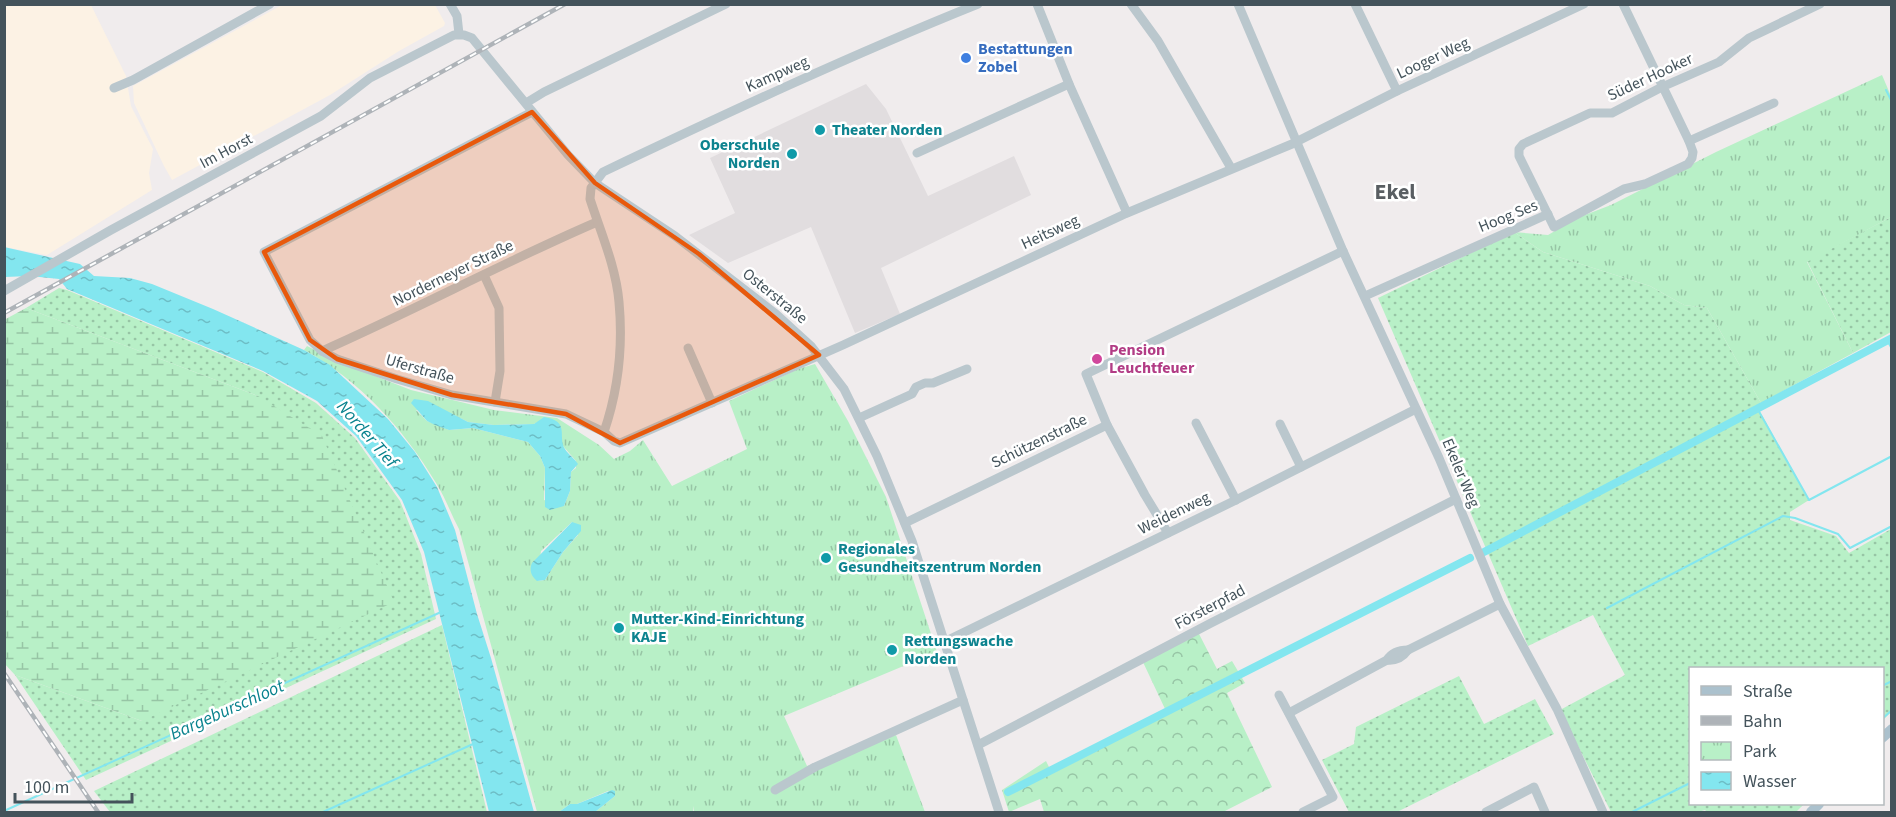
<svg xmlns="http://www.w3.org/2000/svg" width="1896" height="817" font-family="'Source Sans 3',sans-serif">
  <defs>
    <pattern id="grass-dots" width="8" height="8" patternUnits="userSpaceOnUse" patternTransform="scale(1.5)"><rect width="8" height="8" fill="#b8f0c7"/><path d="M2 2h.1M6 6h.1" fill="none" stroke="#97c5a5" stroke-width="1.8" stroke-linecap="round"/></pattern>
    <pattern id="forest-crowns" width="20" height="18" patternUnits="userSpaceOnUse" patternTransform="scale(1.5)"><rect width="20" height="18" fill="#b8f0c7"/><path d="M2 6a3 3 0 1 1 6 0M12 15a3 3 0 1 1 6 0" fill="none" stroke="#97c5a5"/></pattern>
    <pattern id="wetland-marsh" width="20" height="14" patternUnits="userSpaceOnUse" patternTransform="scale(1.5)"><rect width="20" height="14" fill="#b8f0c7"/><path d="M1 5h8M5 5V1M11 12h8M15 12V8" fill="none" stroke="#97c5a5"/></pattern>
    <pattern id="park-tufts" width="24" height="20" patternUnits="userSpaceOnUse" patternTransform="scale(1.5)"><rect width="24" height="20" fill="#b8f0c7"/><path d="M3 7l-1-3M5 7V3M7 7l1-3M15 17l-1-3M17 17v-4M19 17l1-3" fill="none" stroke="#97c5a5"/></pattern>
    <pattern id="water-ripples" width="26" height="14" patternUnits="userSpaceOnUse" patternTransform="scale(1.5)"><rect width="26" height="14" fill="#83e6ef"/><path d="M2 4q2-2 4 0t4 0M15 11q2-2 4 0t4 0" fill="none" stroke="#6dbdc5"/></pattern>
  </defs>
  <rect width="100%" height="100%" fill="#f0eced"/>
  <g fill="#fcf2e4">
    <path d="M4,5H91L126,76L131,106L153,149L149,173L152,190L47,255L5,247Z"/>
    <path d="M282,5H435L445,23L444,26L399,51L330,95L172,180L164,166L134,103L133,86Z"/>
  </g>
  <path fill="#e1dddf" d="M866,84L886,109L928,196L1014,156L1031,195L881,268L900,314L855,333L811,227L728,263L689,235L735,213L710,158Z"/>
  <g fill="url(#grass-dots)">
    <path d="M1891,217V332L1853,353L1807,261Z"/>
    <path d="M1514,232L1543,252L1650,286L1684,305L1707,308L1761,403L1758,408L1809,500L1790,512V520L1836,536L1849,553L1891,529L1892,711L1883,720L1882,668H1690V804H1804L1796,812H1707L1705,810L1698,812H1611L1560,710L1625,675L1593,615L1528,646L1378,298Z"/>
    <path d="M59,288L67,290L263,372L316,403L355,438L400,501L421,554L436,619L86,780L15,675L142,721L258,396L26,308Z"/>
    <path d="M442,625L487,812H110L94,791Z"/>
    <path d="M1459,676L1484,724L1535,699L1554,734L1397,812H1349L1322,760L1354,744L1356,727Z"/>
  </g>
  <path fill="url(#forest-crowns)" d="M1197,630L1217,669L1232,661L1245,683L1227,693L1272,787L1223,812H1044L1040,799L1009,812L1002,790L1046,761L1051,771L1166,711L1142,660Z"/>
  <path fill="url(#wetland-marsh)" d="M26,308L258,396L322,436L394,602L142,721L15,675L4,663V320Z"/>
  <g fill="url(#park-tufts)" fill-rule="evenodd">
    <path d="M1882,75L1891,96V217L1807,262L1853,353L1761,403L1707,308L1684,305L1650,286L1543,252L1514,232L1548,235L1577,218L1611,205L1716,152Z"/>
    <path d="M307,346L339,362L411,390L494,410L557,418L599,445L614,459L630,451L643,440L672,486L747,449L729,401L798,369L815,364L848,421L886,497L937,652L784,716L807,766L896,735L925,812H694L693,806V812H595L615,796L608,791L577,804H570L559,812H537L459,529C451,514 445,497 436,483C404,429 359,380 304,350ZM416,410L454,415L468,422L494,425L534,424L540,421C553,434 564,447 576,461V468L571,472L570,491L564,506L544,500L545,468L540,456L528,442L473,428L449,430L427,421ZM572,522L578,535L563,552L545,580L537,581L541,551Z"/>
  </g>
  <g fill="url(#water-ripples)">
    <path d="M4,247L80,264L94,276L130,278L152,284L213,309L304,350L330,365L388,419L415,452L437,487L455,530L477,614L491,658L534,812H489L424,552L402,500L356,436L317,401L263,371L67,289L59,279L30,276L5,277Z"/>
    <path d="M414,399L428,401L468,422L494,425L534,424L544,417C571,421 557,437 565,449C568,454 575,459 578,464L571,472L570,491L564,506L550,510L545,507V468L540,456L528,442L473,428L449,430L435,425L427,421L411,403Z"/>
    <path d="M572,522L581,525V531L563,552L545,580L537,581C531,576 529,570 532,563Z"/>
    <path d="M612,790L615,791V796L595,812H559L570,804H577Z"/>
  </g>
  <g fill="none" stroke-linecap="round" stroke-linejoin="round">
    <g stroke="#83e6ef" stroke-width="2">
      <path d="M1886,90L1892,102"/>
      <path d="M1887,340L1892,349"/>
      <path d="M1757,408L1809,500L1892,456"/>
      <path d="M1607,608L1783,516L1795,518L1838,534L1850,548L1892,526"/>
      <path d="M1882,686L1892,681"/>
      <path d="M1882,719L1892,710"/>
      <path d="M4,811L441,612"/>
      <path d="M323,812L473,744"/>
      <path d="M1632,812L1690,783"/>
    </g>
    <g stroke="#83e6ef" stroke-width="8">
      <path d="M1484,552L1892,338"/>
      <path d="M1008,792L1470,558"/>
    </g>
    <g stroke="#bac7cd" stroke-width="9">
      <path d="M450,4L457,16L459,34"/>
      <path d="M1037,4L1069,84L1127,213"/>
      <path d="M1131,4L1158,41L1231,168"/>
      <path d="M1238,4L1343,251L1439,458L1500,604L1557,709L1603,812"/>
      <path d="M1355,4L1397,91"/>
      <path d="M1623,4L1689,141L1693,152L1692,158L1688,164L1645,184L1624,189L1554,227L1519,156V149L1523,144L1590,113H1612L1662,87L1719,62L1749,38L1820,4"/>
      <path d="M114,88L133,80L270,4"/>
      <path d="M526,103L544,92L726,4"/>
      <path d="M532,112L264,252L310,340L322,351L337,359L397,379L452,395L566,414L604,432L614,441L620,443L843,345L1127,213L1292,144L1397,91L1584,4"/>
      <path d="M1689,141L1774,103"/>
      <path d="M917,153L1069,84"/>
      <path d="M484,275L499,308L500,371L495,402"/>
      <path d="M4,291L111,230L321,116L370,78L454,35H464L472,38L568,155L595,183L675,236L776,314L811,346L844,389L877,456L912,541L999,812"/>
      <path d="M1365,296L1548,214"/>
      <path d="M688,348L712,403"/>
      <path d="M322,351C415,310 504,262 597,222"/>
      <path d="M859,418L912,394L916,387L925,383H933L967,369"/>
      <path d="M1196,423L1236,500"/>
      <path d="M1280,424L1301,467"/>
      <path d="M1107,425L1145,495L1168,533"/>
      <path d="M604,432C618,391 623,345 619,302C616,267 601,233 590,199L591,188L603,172C727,113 851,55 978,4"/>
      <path d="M905,523L1107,425L1086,374L1343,251"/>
      <path d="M944,642L1236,500L1416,409"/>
      <path d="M1387,660C1396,661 1403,657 1408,650L1500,604"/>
      <path d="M1279,695L1333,797L1303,812"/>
      <path d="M1289,713L1387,660C1392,652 1399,650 1408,650"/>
      <path d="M978,745L1211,623L1456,499"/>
      <path d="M775,790L815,767L963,700"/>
      <path d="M1486,812L1534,787L1545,812"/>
    </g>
    <g stroke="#abc1cd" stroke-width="10">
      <path d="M1882,738L1892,729"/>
      <path d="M1811,812L1819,804"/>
    </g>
    <defs>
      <g id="rail">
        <path d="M4,313L565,4"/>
        <path d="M4,673L98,812"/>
      </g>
    </defs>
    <use href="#rail" stroke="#aeb3b8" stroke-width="4.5"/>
    <use href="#rail" stroke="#fff" stroke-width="2" stroke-dasharray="7" stroke-linecap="butt"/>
  </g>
  <path fill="#e8590c" fill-opacity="0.2" stroke="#e8590c" stroke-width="4.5" stroke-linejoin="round" d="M532,112L595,183L699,254L819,355L620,443L566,414L452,395L337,359L310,340L264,252Z"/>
  <circle fill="#3f7fe0" stroke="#fff" stroke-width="2" cx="966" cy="58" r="6"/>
  <g fill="#0f9aa8" stroke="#fff" stroke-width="2">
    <circle cx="820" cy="130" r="6"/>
    <circle cx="792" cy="154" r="6"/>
    <circle cx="826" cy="558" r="6"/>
    <circle cx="619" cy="628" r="6"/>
    <circle cx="892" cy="650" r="6"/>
  </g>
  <circle fill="#d1479c" stroke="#fff" stroke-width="2" cx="1097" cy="359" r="6"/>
  <g text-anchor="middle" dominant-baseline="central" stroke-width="5" stroke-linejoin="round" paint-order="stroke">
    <g font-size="16" font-weight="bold" fill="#366cbe" stroke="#fff" text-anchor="start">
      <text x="978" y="49">Bestattungen<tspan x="978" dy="18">Zobel</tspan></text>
    </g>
    <g font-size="16" fill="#44535b" stroke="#fff">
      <text transform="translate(1433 58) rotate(-25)">Looger Weg</text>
      <text transform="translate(777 74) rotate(-24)">Kampweg</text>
      <text transform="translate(1650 77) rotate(-25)">Süder Hooker</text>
      <text transform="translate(226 151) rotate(-28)">Im Horst</text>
      <text transform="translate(1508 216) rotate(-22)">Hoog Ses</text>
      <text transform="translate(1050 232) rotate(-25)">Heitsweg</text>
      <text transform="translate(453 273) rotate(-26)">Norderneyer Straße</text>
      <text transform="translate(775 296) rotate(39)">Osterstraße</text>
      <text transform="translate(420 369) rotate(16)">Uferstraße</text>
      <text transform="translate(1039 441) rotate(-26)">Schützenstraße</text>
      <text transform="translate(1461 473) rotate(67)">Ekeler Weg</text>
      <text transform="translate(1174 513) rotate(-26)">Weidenweg</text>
      <text transform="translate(1210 607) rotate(-28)">Försterpfad</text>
    </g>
    <g font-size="16" font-weight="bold" fill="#0d838f" stroke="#fff" text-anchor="start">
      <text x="832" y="130">Theater Norden</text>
      <text x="780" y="145" text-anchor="end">Oberschule<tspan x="780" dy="18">Norden</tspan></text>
      <text x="838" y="549">Regionales<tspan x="838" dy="18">Gesundheitszentrum Norden</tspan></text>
      <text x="631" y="619">Mutter-Kind-Einrichtung<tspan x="631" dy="18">KAJE</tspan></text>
      <text x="904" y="641">Rettungswache<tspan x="904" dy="18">Norden</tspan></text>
    </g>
    <g font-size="16" font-weight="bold" fill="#b23c85" stroke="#fff" text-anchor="start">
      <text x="1109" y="350">Pension<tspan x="1109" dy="18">Leuchtfeuer</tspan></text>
    </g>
    <g font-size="18" font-style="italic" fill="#08828d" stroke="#fff">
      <text transform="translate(367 434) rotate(49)">Norder Tief</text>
      <text transform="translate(227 710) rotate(-24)">Bargeburschloot</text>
    </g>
    <g font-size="22" font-weight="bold" fill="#595e62" stroke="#fff">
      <text x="1395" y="192">Ekel</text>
    </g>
  </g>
  <rect width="1896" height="817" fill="none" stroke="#44535b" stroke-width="12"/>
  <rect x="1689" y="667" width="195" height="138" fill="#ffffff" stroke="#b4babd" stroke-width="1.5"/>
  <rect x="1701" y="686" width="30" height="9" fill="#abc1cd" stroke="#b4babd" stroke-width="1.5"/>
  <text x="1743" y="697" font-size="18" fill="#44535b">Straße</text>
  <rect x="1701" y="716" width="30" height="9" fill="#aeb3b8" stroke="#b4babd" stroke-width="1.5"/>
  <text x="1743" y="727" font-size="18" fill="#44535b">Bahn</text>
  <rect x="1701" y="742" width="30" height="18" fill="url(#park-tufts)" stroke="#b4babd" stroke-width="1.5"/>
  <text x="1743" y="757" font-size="18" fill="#44535b">Park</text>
  <rect x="1701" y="772" width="30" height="18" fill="url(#water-ripples)" stroke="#b4babd" stroke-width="1.5"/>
  <text x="1743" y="787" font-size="18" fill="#44535b">Wasser</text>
  <path d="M15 793v9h117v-9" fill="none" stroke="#44535b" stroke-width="3"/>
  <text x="24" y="793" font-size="18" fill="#44535b" stroke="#ffffff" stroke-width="4.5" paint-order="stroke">100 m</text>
</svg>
